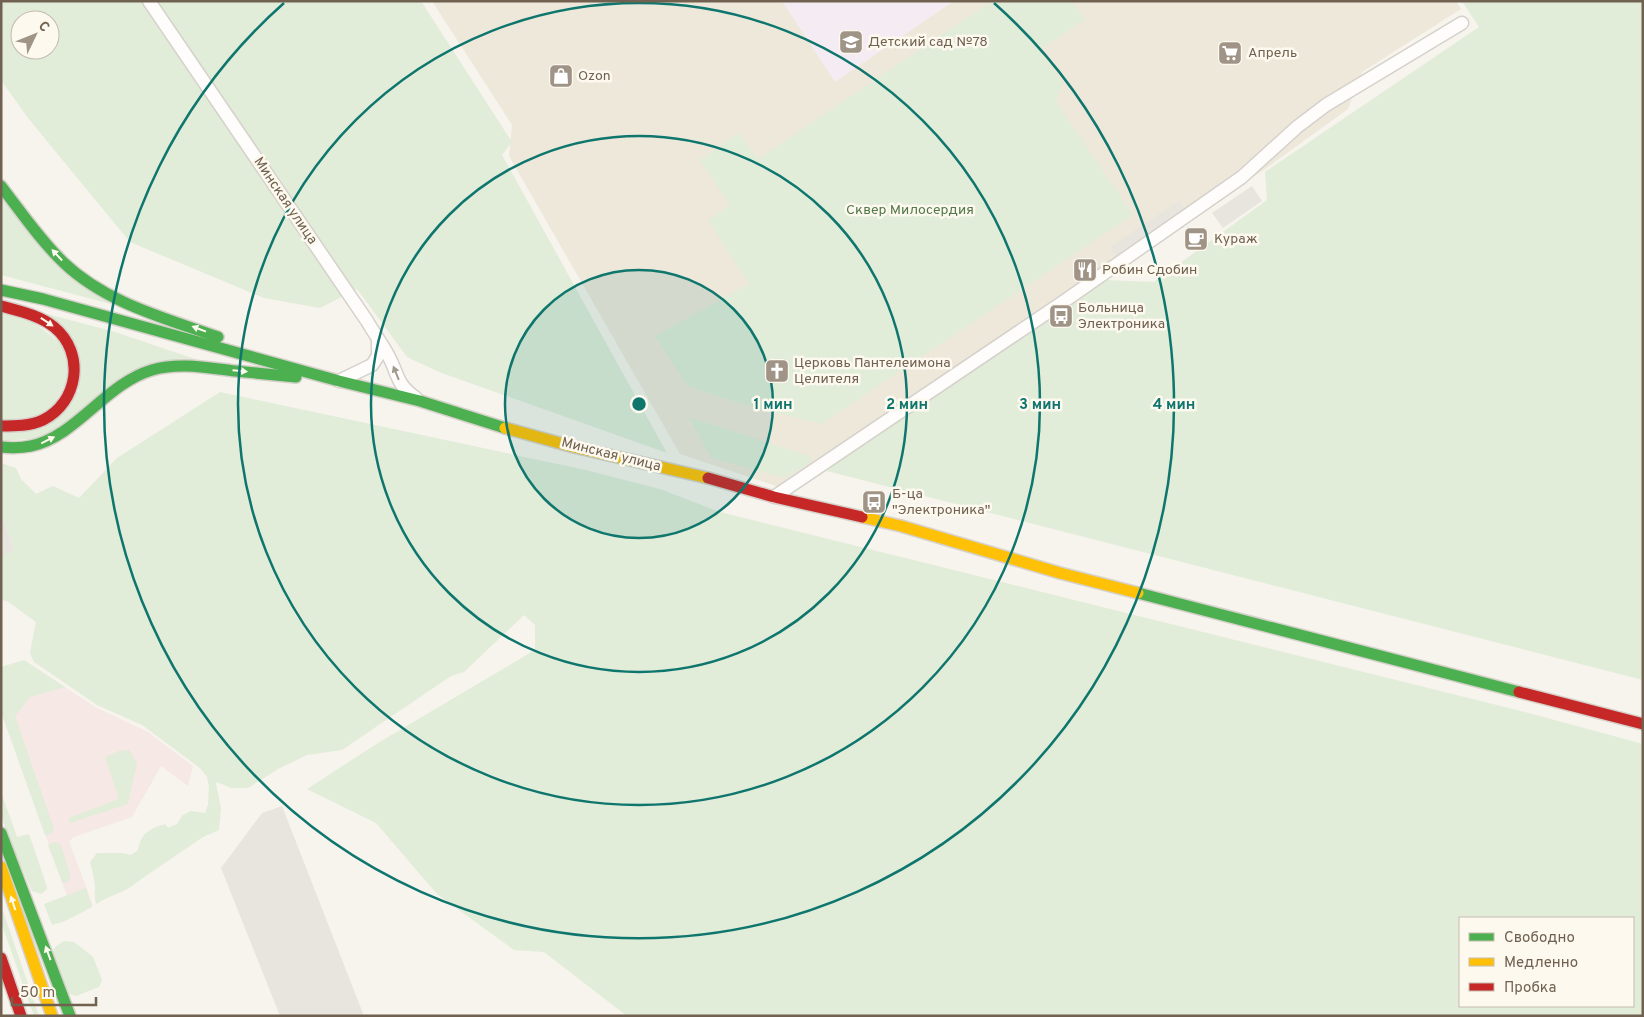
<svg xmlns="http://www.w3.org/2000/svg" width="1644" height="1017" font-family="Overpass,sans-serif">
  <rect width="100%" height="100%" fill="#f6f4ed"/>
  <path fill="#eee8db" d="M432,1H1456L1461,9L1362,72L1348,109L1265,169L788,490L680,454L509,156L512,125Z"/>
  <g fill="#e8e5de">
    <path d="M1252,186L1262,201L1223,228L1212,213Z"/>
    <path d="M1179,201L1187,213L1118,259L1110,247Z"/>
    <path d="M1,514L15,550L1,556Z"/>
    <path d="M282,806L364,1016H280L221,868L262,813Z"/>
  </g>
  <path fill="#f4ecf2" d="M782,1H954L835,82Z"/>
  <path fill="#f6e8e4" d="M25,661L95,707L148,732L193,766L188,786L161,766L132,817L74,837L69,841L93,906L74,916L1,709V668Z"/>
  <g fill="#e1ecd9" fill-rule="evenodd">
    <path d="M1,1H421L512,142L502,155L667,453L439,372L407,357L357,289L320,308L264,298L130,242L28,118L1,80ZM20,20H50V50H20Z"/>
    <path d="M992,1H1072L1085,20L1039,50L1063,83L1056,101L1133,215L821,424L742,404L687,386L655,336L749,284L708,220L730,205L700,160L738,133L758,159Z"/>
    <path d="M1462,1H1643V680L823,470L1105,280L1154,282L1267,200L1265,172L1479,27Z"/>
    <path d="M1,194L111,304L1,275Z"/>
    <path d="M1,311L31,320L60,343L71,374L54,405L31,417L1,420Z"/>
    <path d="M47,314L115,332L198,360L179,359L42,438L1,441V432L79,391Z"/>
    <path d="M220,392L586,470L660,489L720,512L1521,711L1643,744V1016H627L544,952L514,950L437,894L376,823L307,789L378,743L535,650V625L524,615L464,672L451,676L342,750L307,755L278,769L248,788H231L217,782L216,784L221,808L219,830L203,837L137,882C124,894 111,894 96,904C94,896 95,895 95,887C95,879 92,870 90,862L97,853H122L131,855L138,850C141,833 149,829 165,824L168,828L177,824L183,815L191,811L205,813L208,805L209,787L207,777L200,768L142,725L97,705L34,662L30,653L36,622L7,601L1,600V556L15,550L1,514V463L16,468L21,479L36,494L53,486L79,498L117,458ZM1460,918H1633V1006H1460Z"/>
    <path d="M689,417L810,456L812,458L811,462L785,478L711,458Z"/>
    <path d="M24,660L65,687L30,697L15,716L54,829C53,833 49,835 45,835L1,712V667Z"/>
    <path d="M129,750L137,763L128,804L70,823L69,818L119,799L105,757L119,751Z"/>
    <path d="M1,792L17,837L29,834L46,884L47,889L41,894L32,891L10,841L1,814Z"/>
    <path d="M54,842L61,845L70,874V879L66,883L62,882L48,845Z"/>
    <path d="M86,888L92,907L65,921L52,925L44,904Z"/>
    <path d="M1,907L4,914L39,1016H34L1,922Z"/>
    <path d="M64,941L74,942L93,957L102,980L99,987L76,996L69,994L53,952L55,947Z"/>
  </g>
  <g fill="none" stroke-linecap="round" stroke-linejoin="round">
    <defs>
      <g id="street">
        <path d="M149,1L367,321C374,333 382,344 388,355C399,375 395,383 416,398"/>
        <path d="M339,381L372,365L378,356V340"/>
        <path d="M774,497L1063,302L1242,177L1297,127L1326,105L1462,23"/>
      </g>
      <g id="fast">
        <path d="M1,186C21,212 40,240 64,263C106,303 165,318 218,337"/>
        <path d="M1,290L43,299L339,381L420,401L505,428"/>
        <path d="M1,447C11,448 21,448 31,446C77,436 105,384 152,370C180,362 208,368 235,371C256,373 276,375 296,377"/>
        <path d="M1138,593L1519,692"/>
        <path d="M1,833L70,1016"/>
      </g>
      <g id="slow">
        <path d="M505,428L574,447L708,478"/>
        <path d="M862,517L901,526L1060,573L1138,593"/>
        <path d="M1,867L52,1016"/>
      </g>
      <g id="jam">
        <path d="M1,306C19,311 39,315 54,327C86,353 78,403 43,420C30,426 15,426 1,426"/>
        <path d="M708,478L774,497L862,517"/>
        <path d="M1519,692L1643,724"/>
        <path d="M1,958L21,1016"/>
      </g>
    </defs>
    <use href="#street" stroke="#d5d1cb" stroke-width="15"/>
    <use href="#fast" stroke="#d6d1cb" stroke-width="14"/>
    <use href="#slow" stroke="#d6d1cb" stroke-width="14"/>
    <use href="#jam" stroke="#d6d1cb" stroke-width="14"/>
    <use href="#street" stroke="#fefdfc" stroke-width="12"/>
    <use href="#fast" stroke="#4caf50" stroke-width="11"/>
    <use href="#slow" stroke="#ffc107" stroke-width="11"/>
    <use href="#jam" stroke="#c62828" stroke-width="11"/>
  </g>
  <defs><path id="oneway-solid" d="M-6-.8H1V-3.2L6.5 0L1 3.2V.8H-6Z" transform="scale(1.25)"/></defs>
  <g fill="#fdf9ef">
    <use href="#oneway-solid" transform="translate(57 255) rotate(-133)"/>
    <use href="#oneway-solid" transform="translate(47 322) rotate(34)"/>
    <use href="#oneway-solid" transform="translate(199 329) rotate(-159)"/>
    <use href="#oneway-solid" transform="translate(240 371) rotate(5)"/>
    <use href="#oneway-solid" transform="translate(48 440) rotate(-26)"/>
    <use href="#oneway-solid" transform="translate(13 903) rotate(-108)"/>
    <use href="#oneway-solid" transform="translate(48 953) rotate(-110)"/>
  </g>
  <use fill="#a2988c" href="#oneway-solid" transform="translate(396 373) rotate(-112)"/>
  <circle cx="639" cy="404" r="134" fill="#0f766e" fill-opacity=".12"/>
  <g fill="none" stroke="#0f766e" stroke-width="2.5">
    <circle cx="639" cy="404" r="134"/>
    <circle cx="639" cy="404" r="268"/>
    <circle cx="639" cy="404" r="401"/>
    <path d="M994 3A535 535 0 1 1 284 3"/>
  </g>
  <defs>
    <symbol id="school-square" viewBox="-11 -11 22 22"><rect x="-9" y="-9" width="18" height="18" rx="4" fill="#a09487" stroke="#fdf9ef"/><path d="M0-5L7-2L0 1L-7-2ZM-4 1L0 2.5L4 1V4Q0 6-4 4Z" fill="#fff"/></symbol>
    <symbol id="supermarket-square" viewBox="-11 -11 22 22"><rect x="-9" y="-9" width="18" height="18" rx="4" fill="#a09487" stroke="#fdf9ef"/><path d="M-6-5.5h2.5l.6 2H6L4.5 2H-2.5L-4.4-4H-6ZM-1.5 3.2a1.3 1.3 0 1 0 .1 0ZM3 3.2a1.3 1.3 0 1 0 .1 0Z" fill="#fff"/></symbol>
    <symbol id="shop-square" viewBox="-11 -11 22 22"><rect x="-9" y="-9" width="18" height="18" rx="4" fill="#a09487" stroke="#fdf9ef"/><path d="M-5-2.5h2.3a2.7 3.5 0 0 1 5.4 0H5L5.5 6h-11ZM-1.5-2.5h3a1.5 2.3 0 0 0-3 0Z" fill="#fff"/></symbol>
    <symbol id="cafe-square" viewBox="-11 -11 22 22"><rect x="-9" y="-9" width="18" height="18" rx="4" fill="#a09487" stroke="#fdf9ef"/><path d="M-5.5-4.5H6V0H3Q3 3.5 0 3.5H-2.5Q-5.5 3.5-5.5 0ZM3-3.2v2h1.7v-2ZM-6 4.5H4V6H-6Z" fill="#fff"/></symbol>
    <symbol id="restaurant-square" viewBox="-11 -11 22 22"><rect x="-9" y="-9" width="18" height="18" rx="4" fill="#a09487" stroke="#fdf9ef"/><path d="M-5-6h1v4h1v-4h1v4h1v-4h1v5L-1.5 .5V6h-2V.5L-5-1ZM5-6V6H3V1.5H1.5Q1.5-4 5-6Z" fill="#fff"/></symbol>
    <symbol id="bus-square" viewBox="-11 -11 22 22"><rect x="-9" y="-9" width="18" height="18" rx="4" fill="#a09487" stroke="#fdf9ef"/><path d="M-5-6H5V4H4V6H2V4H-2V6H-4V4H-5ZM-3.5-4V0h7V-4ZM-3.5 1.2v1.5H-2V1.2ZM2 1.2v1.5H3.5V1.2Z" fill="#fff"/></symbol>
    <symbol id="church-square" viewBox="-11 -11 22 22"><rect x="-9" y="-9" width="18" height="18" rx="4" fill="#a09487" stroke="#fdf9ef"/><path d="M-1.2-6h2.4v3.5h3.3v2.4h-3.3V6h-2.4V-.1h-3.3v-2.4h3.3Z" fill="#fff"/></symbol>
  </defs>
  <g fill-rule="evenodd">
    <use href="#school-square" x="837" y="28" width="28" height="28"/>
    <use href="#supermarket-square" x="1216" y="39" width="28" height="28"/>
    <use href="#shop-square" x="547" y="62" width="28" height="28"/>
    <use href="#cafe-square" x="1182" y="225" width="28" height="28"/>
    <use href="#restaurant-square" x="1071" y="256" width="28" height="28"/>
    <use href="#bus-square" x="1047" y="302" width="28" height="28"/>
    <use href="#church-square" x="763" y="357" width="28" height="28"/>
    <use href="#bus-square" x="860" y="488" width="28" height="28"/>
  </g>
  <g text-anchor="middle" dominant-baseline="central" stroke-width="5" stroke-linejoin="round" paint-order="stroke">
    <g font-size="14" fill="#716150" stroke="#fdf9ef" text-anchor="start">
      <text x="868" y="42">Детский сад №78</text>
      <text x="1248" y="53">Апрель</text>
      <text x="578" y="76">Ozon</text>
      <text x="1214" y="239">Кураж</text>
      <text x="1102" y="270">Робин Сдобин</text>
      <text x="1078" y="308">Больница<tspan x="1078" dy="16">Электроника</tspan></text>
      <text x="794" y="363">Церковь Пантелеимона<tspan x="794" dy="16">Целителя</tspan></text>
      <text x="892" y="494">Б-ца<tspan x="892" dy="16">"Электроника"</tspan></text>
    </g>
    <g font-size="14" fill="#716150" stroke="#fdf9ef">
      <text transform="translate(285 201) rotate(56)">Минская улица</text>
      <text transform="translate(611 455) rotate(14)">Минская улица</text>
    </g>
    <g font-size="14" fill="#547a4c" stroke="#fdf9ef">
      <text x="910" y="210">Сквер Милосердия</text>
    </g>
  </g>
  <circle cx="639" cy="404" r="8" fill="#0f766e" stroke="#fdf9ef" stroke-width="2.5"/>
  <g font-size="15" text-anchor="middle" font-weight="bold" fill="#0f766e" stroke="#fdf9ef" stroke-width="5" stroke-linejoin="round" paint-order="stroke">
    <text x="773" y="409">1 мин</text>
    <text x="907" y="409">2 мин</text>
    <text x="1040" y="409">3 мин</text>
    <text x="1174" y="409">4 мин</text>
  </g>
  <rect width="1644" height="1017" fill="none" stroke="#716150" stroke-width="5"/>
  <rect x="1459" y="917" width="175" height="90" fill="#fdf9ef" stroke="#c5bcaf"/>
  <rect x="1469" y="933" width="25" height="8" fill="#4caf50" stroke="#c5bcaf"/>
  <text x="1504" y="942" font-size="15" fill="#716150">Свободно</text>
  <rect x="1469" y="958" width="25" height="8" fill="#ffc107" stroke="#c5bcaf"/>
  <text x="1504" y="967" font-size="15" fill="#716150">Медленно</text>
  <rect x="1469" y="983" width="25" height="8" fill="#c62828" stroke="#c5bcaf"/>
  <text x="1504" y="992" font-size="15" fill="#716150">Пробка</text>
  <g transform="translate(35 35) rotate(47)"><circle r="24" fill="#fdf9ef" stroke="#c5bcaf"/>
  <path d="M0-4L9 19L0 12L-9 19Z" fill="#a09487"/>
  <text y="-8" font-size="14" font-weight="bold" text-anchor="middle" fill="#716150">С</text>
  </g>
  <path d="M12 997v8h84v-8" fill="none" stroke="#716150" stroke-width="2.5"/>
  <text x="20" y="997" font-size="15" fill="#716150" stroke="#fdf9ef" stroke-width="4" paint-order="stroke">50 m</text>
</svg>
